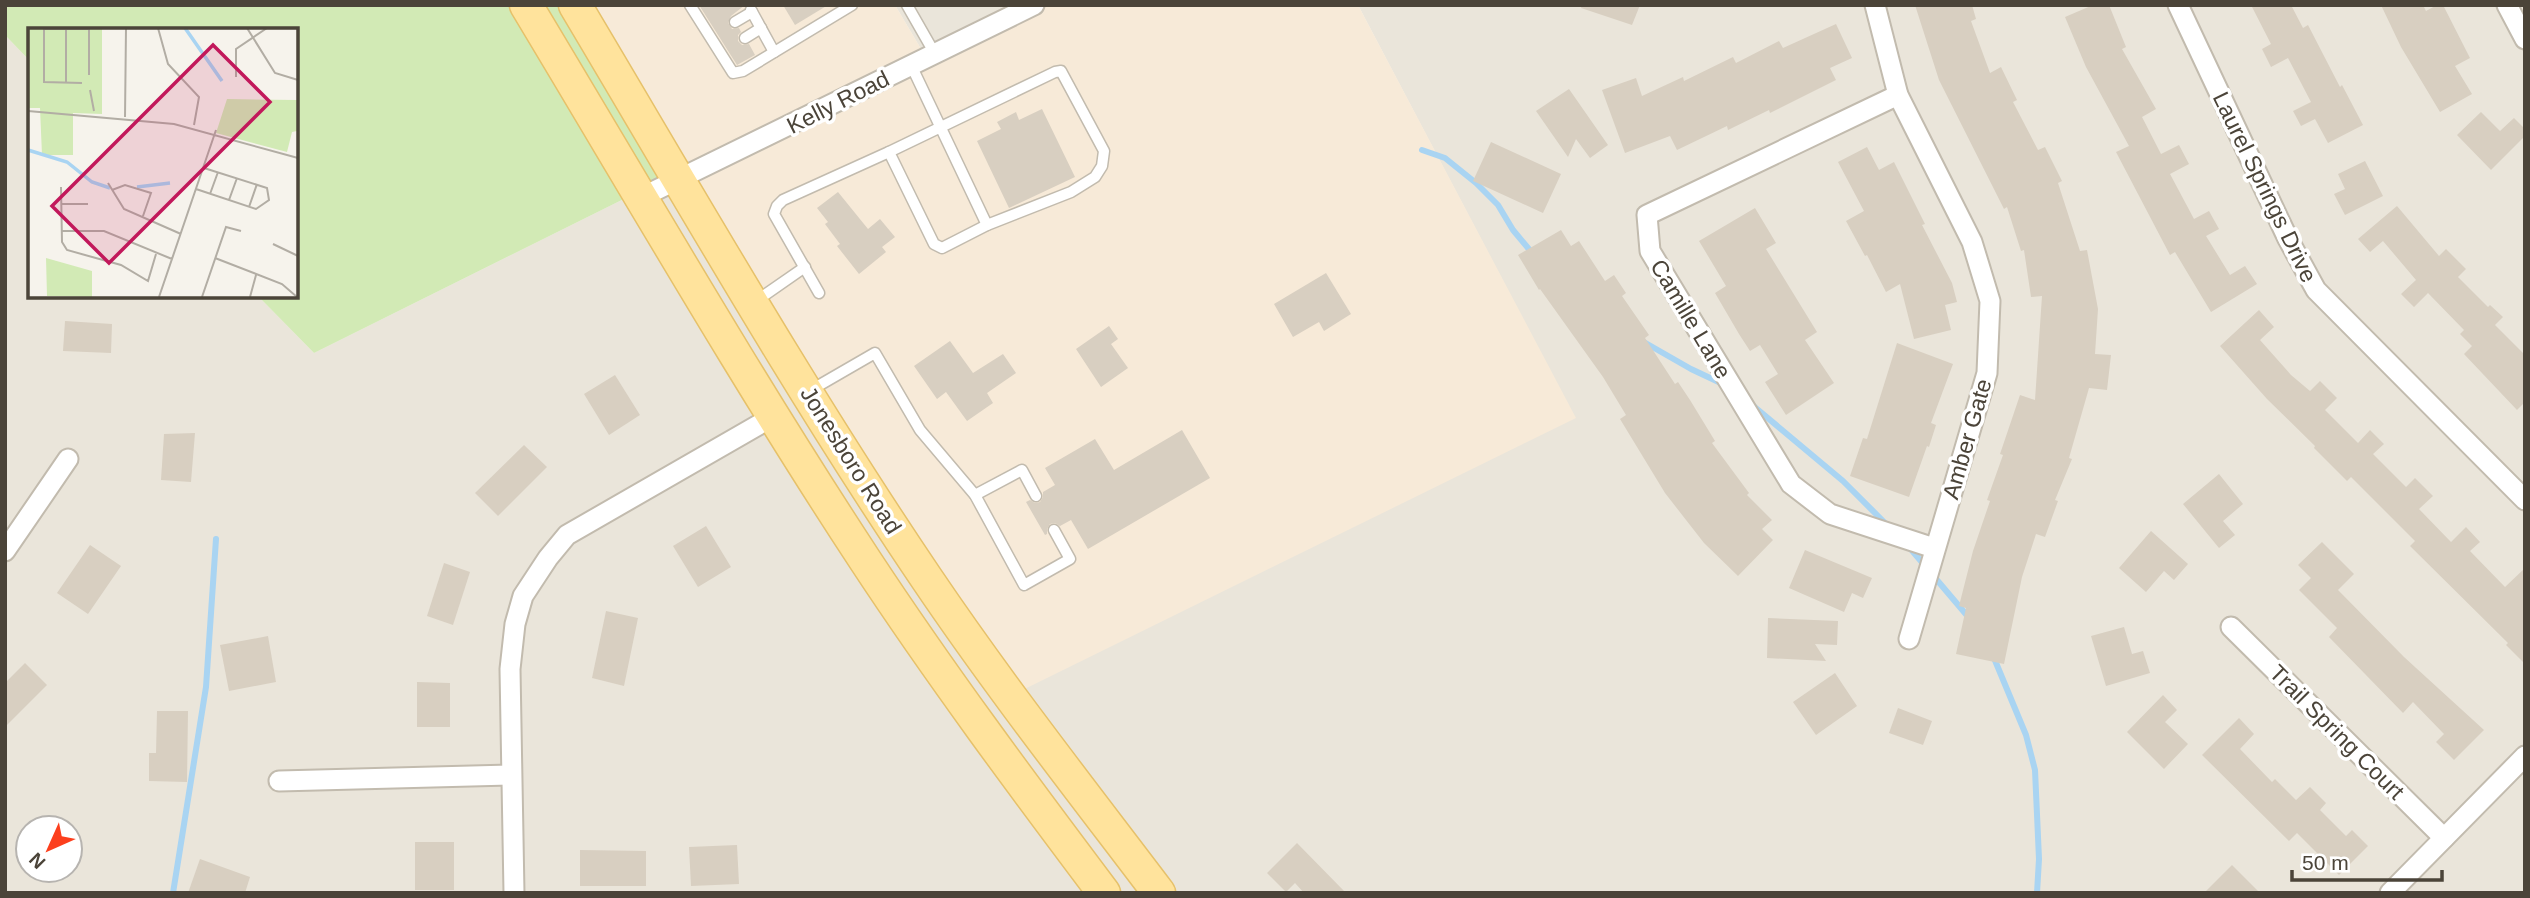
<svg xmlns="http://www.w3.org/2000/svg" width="2530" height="898" font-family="Helvetica,sans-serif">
  <rect width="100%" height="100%" fill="#f6f3ec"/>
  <g fill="#eae5da" fill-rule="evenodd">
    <path d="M895,5H1018L924,54Z"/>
    <path d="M1358,5H2525V893H5V35L30,61V296H258L314,353L662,180L1575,418ZM28,828H70V870H28Z"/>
  </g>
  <path fill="#f7ead8" d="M562,5H895L924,54L1018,5H1358L1576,418L998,702Z"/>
  <path fill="#d2eab5" d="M5,5H562L662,180L314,353L258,296H296V30H30V61L5,35Z"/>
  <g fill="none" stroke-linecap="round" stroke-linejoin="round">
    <g stroke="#a9d4f2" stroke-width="6">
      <path d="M1422,150L1445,158L1476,183L1498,205L1513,230L1533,254"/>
      <path d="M1642,341L1691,369L1725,385"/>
      <path d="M1751,404L1843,481L1889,527"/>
      <path d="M1909,547L1970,619"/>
      <path d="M1994,658L2026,735L2035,770L2039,859L2037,893"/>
      <path d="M173,893L206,687L216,539"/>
    </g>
  </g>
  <g fill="#d8cfc1">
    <path d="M699,5H745L731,16L728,23L732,29L739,28L741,32L738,35V41L742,45L749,44L755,55L737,65Z"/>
    <path d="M783,5H828L795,25Z"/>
    <path d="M1582,5H1640L1632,25L1581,8Z"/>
    <path d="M1915,5H1972L1976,19L1971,21L1990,73L2001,67L2017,100L2013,102L2038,150L2045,147L2062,181L2058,183L2080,251L2087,250L2098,309L2095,354L2111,355L2107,390L2089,388L2069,458L2072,459L2055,500L2058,501L2045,537L2036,534L2022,577L2004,664L1956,654L1966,608L1959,606L1973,551L1990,501L1987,500L2003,455L2000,454L2020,395L2035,400L2042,296L2031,297L2024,250L2021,251L2007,207L2004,209L1939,80Z"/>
    <path d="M2093,5H2109L2126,47L2122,49L2156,109L2142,117L2161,154L2179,145L2189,164L2170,174L2194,219L2209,211L2219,229L2206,236L2230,275L2245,266L2257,284L2211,312L2175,252L2170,255L2116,152L2129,146L2086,67L2065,17Z"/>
    <path d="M2251,5H2291L2303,28L2308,25L2340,87L2342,85L2363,125L2328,143L2315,119L2301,126L2293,111L2311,102L2288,58L2271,67L2262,49L2271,44Z"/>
    <path d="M2381,5H2423L2426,11L2437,5H2443L2470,58L2455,66L2472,94L2440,112L2401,47Z"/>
    <path d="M1836,24L1852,58L1830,68L1836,80L1770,113L1769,110L1728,130L1727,126L1677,150L1670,136L1625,153L1602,90L1636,78L1642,96L1683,77L1684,81L1733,57L1736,63L1779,41L1783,48Z"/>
    <path d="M1569,89L1608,145L1590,158L1576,139L1568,157L1536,111Z"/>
    <path d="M1042,109L1075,177L1009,208L977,141L1001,129L997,122L1016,112L1019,120Z"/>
    <path d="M2481,112L2500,131L2514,118L2525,129V136L2491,170L2457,135Z"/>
    <path d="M1491,142L1561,174L1543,213L1473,181Z"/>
    <path d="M1867,147L1879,170L1894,162L1925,224L1922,225L1952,283L1957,302L1945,305L1951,330L1914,339L1900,284L1886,292L1867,255L1865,256L1846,221L1864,211L1838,162Z"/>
    <path d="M2365,161L2383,196L2345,215L2334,194L2345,189L2338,174Z"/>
    <path d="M838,192L868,229L880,219L895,237L882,247L886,252L859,274L837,246L840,244L825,224L828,222L817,208Z"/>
    <path d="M2397,206L2439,256L2446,249L2466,269L2458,277L2488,307L2490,305L2503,317L2495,325L2525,355V402L2517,410L2464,354L2472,346L2460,334L2464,330L2428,293L2414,307L2401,294L2416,280L2383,241L2370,252L2358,239Z"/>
    <path d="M1755,208L1776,243L1766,249L1817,332L1805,340L1834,383L1786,415L1765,382L1778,374L1760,345L1750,351L1739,334L1715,293L1726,286L1699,241Z"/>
    <path d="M1561,230L1571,246L1579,241L1605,281L1614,275L1626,293L1622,296L1649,335L1645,338L1675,384L1678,382L1690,400L1715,441L1712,443L1749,493L1747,495L1772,520L1762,529L1773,540L1738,576L1704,543L1665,493L1620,419L1626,415L1603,377L1540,289L1539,290L1518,255Z"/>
    <path d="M1326,273L1351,314L1324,331L1319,322L1293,337L1274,304Z"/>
    <path d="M2259,310L2274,327L2260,340L2291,375L2310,391L2320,381L2337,398L2325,410L2358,443L2370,430L2384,444L2373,454L2406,487L2415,478L2433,496L2419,509L2451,542L2466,527L2480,542L2470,551L2505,587L2525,568V664L2506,645L2508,643L2410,546L2415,541L2351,477L2347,481L2314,448L2315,446L2267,399L2220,346Z"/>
    <path d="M65,321L112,324L111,353L63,351Z"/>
    <path d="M1109,326L1118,339L1111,344L1128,368L1101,387L1076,349Z"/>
    <path d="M950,341L973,373L1003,354L1016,373L987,393L993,403L967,421L946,392L937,399L914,366Z"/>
    <path d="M1897,343L1953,364L1931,423L1936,425L1929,447L1927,446L1909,497L1850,476L1863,438L1867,439Z"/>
    <path d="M615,375L640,415L609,435L584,394Z"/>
    <path d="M1182,430L1210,478L1088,549L1071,520L1060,526L1055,523L1050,524L1047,529V534L1045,535L1026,502L1030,500L1035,503L1040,502L1043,497V492L1055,485L1045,468L1095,439L1114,470Z"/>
    <path d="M195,433L191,482L161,480L164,434Z"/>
    <path d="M524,445L547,467L498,516L475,493Z"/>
    <path d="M2219,474L2243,504L2223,521L2235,535L2219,548L2183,504Z"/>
    <path d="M706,526L731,567L698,587L673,546Z"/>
    <path d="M2151,531L2188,564L2174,580L2164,571L2146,592L2119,568Z"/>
    <path d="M2322,542L2354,574L2338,590L2404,657L2484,730L2454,760L2436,742L2444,734L2413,702L2403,713L2329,637L2337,628L2299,590L2311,578L2298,565Z"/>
    <path d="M90,545L121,566L88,614L57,593Z"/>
    <path d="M1805,550L1872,578L1863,598L1852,593L1844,612L1789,588Z"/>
    <path d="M444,563L470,572L453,625L427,616Z"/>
    <path d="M606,611L638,618L624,686L592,678Z"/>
    <path d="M1768,618L1838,621L1837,645L1815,644L1826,661L1767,658Z"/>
    <path d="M2124,627L2132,654L2143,651L2150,673L2106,686L2091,636Z"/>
    <path d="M268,636L276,682L229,691L220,645Z"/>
    <path d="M25,663L47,685L5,727V683Z"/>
    <path d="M1835,673L1857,706L1816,735L1793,702Z"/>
    <path d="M417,682L450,683V727H417Z"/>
    <path d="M2163,695L2177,710L2165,722L2188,744L2164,769L2127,732Z"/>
    <path d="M1898,708L1932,721L1923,745L1889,733Z"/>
    <path d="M157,711H188L187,782L149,781V753H156Z"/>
    <path d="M2239,718L2254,734L2240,749L2272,782L2275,779L2296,800L2310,787L2326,803L2320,810L2346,836L2352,830L2368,846L2339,875L2297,833L2289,841L2202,755Z"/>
    <rect x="415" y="842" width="39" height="48"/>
    <path d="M1297,843L1346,893H1304L1295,883L1286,892L1267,873Z"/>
    <path d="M737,845L739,884L691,886L689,847Z"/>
    <path d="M580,850L646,851V886H580Z"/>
    <path d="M200,859L250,877L245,893H188Z"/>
    <path d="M2232,865L2260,893H2204Z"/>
  </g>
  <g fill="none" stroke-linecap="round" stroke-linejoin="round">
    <defs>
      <g id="service">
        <path d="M690,5L733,73L743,71L852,5"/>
        <path d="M907,5L935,54"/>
        <path d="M751,10L774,52"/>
        <path d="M735,22L752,12"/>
        <path d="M745,38L761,28"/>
        <path d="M911,65L987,225"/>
        <path d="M1061,71L1104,151L1102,166L1095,177L1071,192L987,225L942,248L934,244L889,152L1055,72Z"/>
        <path d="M819,293L774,214L777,206L783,200L889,152"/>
        <path d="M756,301L805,267"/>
        <path d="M811,390L875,353L920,430L975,495L1024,585L1070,559L1054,530"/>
        <path d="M975,495L1022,470L1036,496"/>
      </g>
      <g id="minor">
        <path d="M1875,5L1898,95L1972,242L1990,301L1987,373L1909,639"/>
        <path d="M2178,5L2288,239L2316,290L2525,500"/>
        <path d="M2507,5L2525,39"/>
        <path d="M1898,95L1647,215L1650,251L1791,484L1830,514L1934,548"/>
        <path d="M642,197L1034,5"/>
        <path d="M5,551L68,459"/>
        <path d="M2231,627L2444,838"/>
        <path d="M279,781L510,775"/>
        <path d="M514,893L510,669L515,624L523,596L548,558L567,535L774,416"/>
        <path d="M2390,893L2525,756"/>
      </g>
      <g id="primary">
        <path d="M526,5C638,191 746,379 865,560C940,674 1022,784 1104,893"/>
        <path d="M575,5C690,198 801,393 927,579C1000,687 1081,790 1159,893"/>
      </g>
    </defs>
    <use href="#service" stroke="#c2bbae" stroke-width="13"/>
    <use href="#minor" stroke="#c2bbae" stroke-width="23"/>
    <use href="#primary" stroke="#e6c16a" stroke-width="35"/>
    <use href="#service" stroke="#fff" stroke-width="10"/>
    <use href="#minor" stroke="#fff" stroke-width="19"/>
    <use href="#primary" stroke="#ffe39c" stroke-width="32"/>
  </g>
  <g text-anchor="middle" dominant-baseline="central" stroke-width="7" stroke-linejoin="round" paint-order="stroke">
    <g font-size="23" fill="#4b4439" stroke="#fff">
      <text transform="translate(838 102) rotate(-27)">Kelly Road</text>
      <text transform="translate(2265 187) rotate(64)">Laurel Springs Drive</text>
      <text transform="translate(1691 319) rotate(59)">Camille Lane</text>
      <text transform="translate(1967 439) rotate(-74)">Amber Gate</text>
      <text transform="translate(851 460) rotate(58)">Jonesboro Road</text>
      <text transform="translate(2337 732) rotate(45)">Trail Spring Court</text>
    </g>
  </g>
  <g transform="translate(28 28)">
    <rect width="270" height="270" fill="#f6f3ec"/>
    <path d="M74,0V86L45,85V127H14L12,80H0V1ZM199,71L269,72V103L264,104L259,124L188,105ZM18,230L64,243V269L19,268Z" fill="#d2eab5"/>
    <path fill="none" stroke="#a9d4f2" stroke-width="3.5" d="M157,0L194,53M0,122L39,134L64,154L82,160M109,159L142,155"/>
    <path fill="none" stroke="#b2ada4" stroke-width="2" d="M130,0L140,36L171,69L166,97M219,0L247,45L270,52M208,49V21L239,0M38,55V1M54,55L16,54V1H61V47M62,62L66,83M0,83L146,96L270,130M97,89L98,0M80,155L96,181L153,206M33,159L34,214L39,222L93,237L120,253L128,226M168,161L228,181L241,172L239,160L176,140M84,162L97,157L123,165L115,188M182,166L190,144M201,172L209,150M33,176H60M221,179L229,156M0,185V238M33,203H76L144,231M245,216L270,228M187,230L254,256L269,269M131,269L188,102M174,269L198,199L213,203M222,269L228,247"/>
    <path fill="#c2185b" fill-opacity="0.15" stroke="#c2185b" stroke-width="3.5" d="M185,17L242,74L81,235L24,178Z"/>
    <rect width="270" height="270" fill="none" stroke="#4b4439" stroke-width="3.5"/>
  </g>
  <rect width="2530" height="898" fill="none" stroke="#4b4439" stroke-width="14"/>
  <g transform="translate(49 849) rotate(225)"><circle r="33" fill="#ffffff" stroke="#b7b4b0" stroke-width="2"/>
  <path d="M0-5L12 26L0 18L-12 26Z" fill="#fc3f1d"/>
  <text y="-10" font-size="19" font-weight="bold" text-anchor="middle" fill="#4b4439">N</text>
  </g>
  <path d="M2292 870v10h150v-10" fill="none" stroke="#4b4439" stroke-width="3.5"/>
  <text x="2302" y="870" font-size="21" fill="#4b4439" stroke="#ffffff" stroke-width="5" paint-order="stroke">50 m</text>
</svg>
